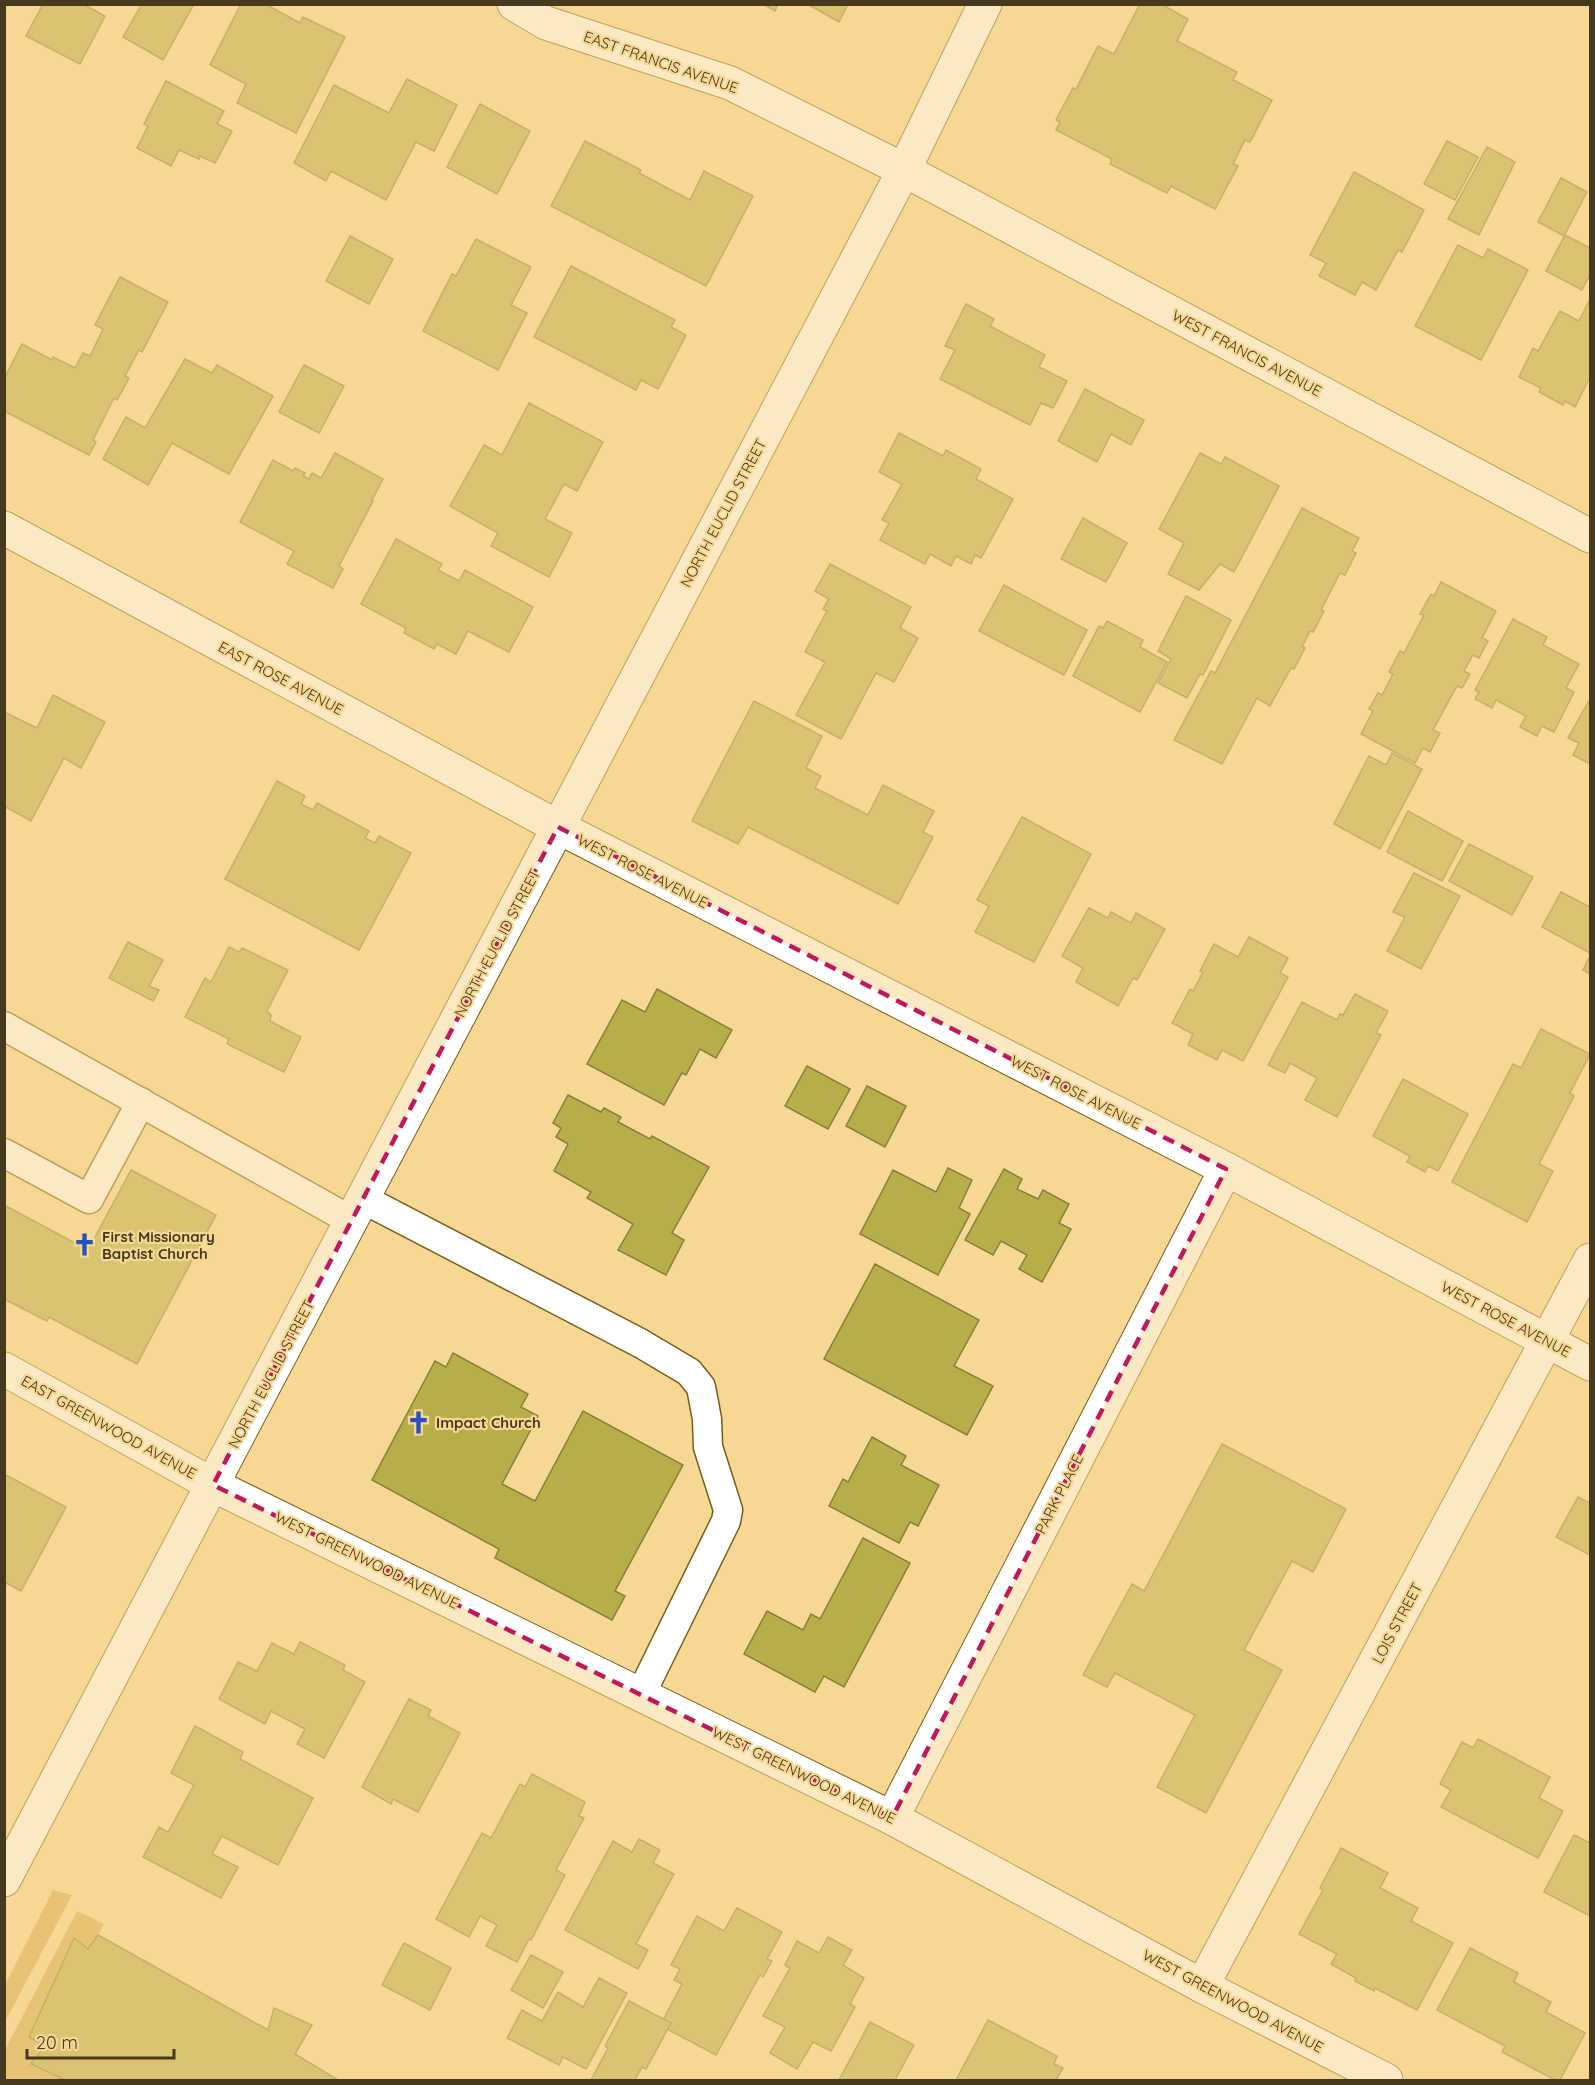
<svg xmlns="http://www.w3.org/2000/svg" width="1595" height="2085" font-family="Quicksand,sans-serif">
  <rect width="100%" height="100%" fill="#f7d794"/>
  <g fill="#d4aa4f">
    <path d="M53,1890L72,1895L5,2022V1985Z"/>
    <path d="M77,1911L104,1924L98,1935L88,1949L74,1939L29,2037L45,2046L31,2064L65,2080H5V2050Z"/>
  </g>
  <g fill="#b6ae48" stroke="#86813b" stroke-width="1.5">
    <path d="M43,4H83L105,16L80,64L26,36Z"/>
    <path d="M142,4H194L163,60L123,37Z"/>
    <path d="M241,4H265L300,23L303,17L345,37L296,133L237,103L246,84L210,65Z"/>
    <path d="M763,4H778L775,11Z"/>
    <path d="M807,4H848L839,22Z"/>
    <path d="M1140,4H1161L1188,19L1177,41L1237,72L1233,80L1272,100L1250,142L1245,140L1233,164L1238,166L1215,209L1171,186L1167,193L1110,164L1112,159L1056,130L1060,122L1056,120L1073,88L1076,89L1098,46L1114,54Z"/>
    <path d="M407,79L457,105L434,151L416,142L386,200L331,171L326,181L294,163L334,85L389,113Z"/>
    <path d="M166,81L224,111L217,124L232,131L215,163L200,156L199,159L179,150L171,166L137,148L148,126L144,124Z"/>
    <path d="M480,104L530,131L497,194L447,167Z"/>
    <path d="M585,141L641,170L639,173L690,200L704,171L753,196L706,286L551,206Z"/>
    <path d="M1447,141L1478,157L1455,200L1424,184Z"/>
    <path d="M1487,147L1515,162L1479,235L1448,219Z"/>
    <path d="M1354,172L1424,210L1402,252L1398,250L1376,290L1362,282L1355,295L1319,276L1326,263L1310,255Z"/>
    <path d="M1561,178L1587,192L1564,236L1538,222Z"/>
    <path d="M1565,235L1590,248V274L1582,290L1546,271Z"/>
    <path d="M350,236L393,259L369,304L326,281Z"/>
    <path d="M476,239L531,267L511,305L527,313L498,370L423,331L452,274L456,276Z"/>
    <path d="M1458,245L1483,258L1488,249L1528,270L1481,360L1415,326Z"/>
    <path d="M571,266L675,320L671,327L686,335L658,389L641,380L636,390L534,337Z"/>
    <path d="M120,277L168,302L142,352L139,350L125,376L129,378L117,400L114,398L93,440L96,442L89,455L4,411V379L22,344L52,360L53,357L75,368L83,353L90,356L103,329L95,325Z"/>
    <path d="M1590,299V377L1575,407L1565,401L1563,405L1539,392L1541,388L1519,377L1533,348L1538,351L1560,311L1579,321Z"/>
    <path d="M966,304L994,319L990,326L1045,355L1039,367L1067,381L1053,408L1041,403L1030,425L940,379L955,350L945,346Z"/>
    <path d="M185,359L212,373L217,365L273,396L229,474L172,443L148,485L103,459L126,417L145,428Z"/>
    <path d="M304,365L344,386L319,433L279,412Z"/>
    <path d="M1085,389L1144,420L1131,445L1111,434L1097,462L1058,441Z"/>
    <path d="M529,403L603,442L577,491L564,484L545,519L572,533L549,577L491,546L498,533L450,506L484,445L502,455Z"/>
    <path d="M899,433L943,456L946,450L981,469L976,479L1013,499L981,558L975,555L971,564L956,556L951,566L930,554L925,564L880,540L889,523L882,520L902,484L879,472Z"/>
    <path d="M335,453L383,479L372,500L373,501L339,566L343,569L333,588L287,564L294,551L240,522L273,460L293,471L295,468L305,473L303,476L309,479L312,473L321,478Z"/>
    <path d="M1200,453L1221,464L1225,457L1279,486L1234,572L1220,564L1199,590L1168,574L1184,543L1159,529Z"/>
    <path d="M1302,508L1359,538L1352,551L1356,553L1345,575L1340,573L1321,610L1324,611L1313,632L1310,631L1302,647L1305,648L1294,669L1291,668L1270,706L1257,698L1222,764L1174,740L1211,671L1215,673Z"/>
    <path d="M1083,518L1127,543L1106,582L1061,559Z"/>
    <path d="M396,539L442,564L438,570L459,581L465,570L533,607L509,652L468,631L456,654L437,644L434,649L404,633L406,628L361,604Z"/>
    <path d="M830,564L911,607L900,628L918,638L894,682L876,673L841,739L796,715L825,662L805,652L827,611L823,609L829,599L815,591Z"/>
    <path d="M1441,582L1496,611L1482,638L1488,641L1479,658L1473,655L1464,671L1470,674L1462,688L1457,686L1433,730L1440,733L1430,752L1423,748L1415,763L1361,734L1373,711L1369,709L1378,693L1382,695L1393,674L1389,672L1400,651L1404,653L1424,615L1420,614L1431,594L1434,596Z"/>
    <path d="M1004,585L1087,630L1064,675L979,631Z"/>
    <path d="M1186,596L1231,620L1203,675L1200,674L1187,698L1158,683L1171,659L1158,651Z"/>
    <path d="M1513,619L1547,637L1543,645L1579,664L1566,688L1574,692L1554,732L1542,726L1537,736L1520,727L1526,716L1496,700L1492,708L1475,699L1479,692L1475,690Z"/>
    <path d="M1107,621L1143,640L1140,647L1167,662L1140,712L1073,676L1099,626L1103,628Z"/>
    <path d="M53,695L105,722L81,768L64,758L31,821L4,806V712L37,728Z"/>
    <path d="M754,701L822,736L806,768L821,776L815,788L868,815L883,785L934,811L923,832L933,837L898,904L748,827L738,844L692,821Z"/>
    <path d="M1589,701L1590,702V764L1573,755L1579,743L1568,738Z"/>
    <path d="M1392,753L1422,769L1380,849L1334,824L1369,756L1386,765Z"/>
    <path d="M277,781L305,796L301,804L313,810L317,803L369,831L365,838L375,843L379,836L411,853L359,950L225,879Z"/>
    <path d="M1408,811L1463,841L1442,881L1387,852Z"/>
    <path d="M1022,817L1091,854L1034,962L975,932L989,906L977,900Z"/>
    <path d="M1469,844L1533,877L1512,915L1449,881Z"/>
    <path d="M1414,873L1460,896L1421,969L1387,951L1405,917L1393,912Z"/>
    <path d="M1561,892L1590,907V953L1542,927Z"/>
    <path d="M1089,908L1108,918L1111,912L1131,923L1136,913L1165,929L1137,980L1133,978L1118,1006L1076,982L1083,968L1062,956Z"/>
    <path d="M1249,937L1288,958L1280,973L1288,977L1243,1061L1222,1050L1217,1060L1188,1045L1193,1034L1172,1023L1190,989L1193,991L1203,972L1200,971L1214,944L1238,957Z"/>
    <path d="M128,942L163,960L149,986L159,990L153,1001L109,978Z"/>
    <path d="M229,947L239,952L242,948L288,970L267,1011L271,1015L270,1021L301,1037L284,1072L227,1044L229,1039L185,1017L205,978L211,982Z"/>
    <path d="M1590,956V974L1583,970Z"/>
    <path d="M657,989L732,1030L716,1058L700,1049L686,1075L682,1073L664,1105L587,1064L622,1000L645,1012Z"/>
    <path d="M1355,994L1388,1011L1376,1033L1381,1035L1337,1117L1305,1100L1317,1078L1290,1063L1285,1073L1268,1065L1302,1002L1337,1020L1340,1014L1343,1015Z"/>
    <path d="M1541,1029L1590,1054L1570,1093L1574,1096L1539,1164L1553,1171L1527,1222L1452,1182L1513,1064L1521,1068Z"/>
    <path d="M807,1066L850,1089L828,1129L785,1106Z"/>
    <path d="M1403,1079L1468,1114L1438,1171L1428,1166L1425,1172L1407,1162L1410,1156L1373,1136Z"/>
    <path d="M867,1086L906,1106L885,1147L846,1126Z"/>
    <path d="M568,1095L601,1112L604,1108L621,1117L618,1122L650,1139L652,1136L709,1167L672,1233L684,1240L666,1275L618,1250L633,1224L587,1198L591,1192L554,1171L568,1144L556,1137L561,1128L553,1123Z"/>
    <path d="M948,1168L972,1180L959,1208L970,1214L938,1275L860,1234L893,1170L936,1192Z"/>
    <path d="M1004,1169L1022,1179L1017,1189L1038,1199L1043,1190L1069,1204L1059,1223L1071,1229L1042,1282L1019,1269L1027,1255L1001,1241L993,1255L965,1240Z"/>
    <path d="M131,1170L216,1215L137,1364L49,1317L47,1321L4,1299V1205L88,1250Z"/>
    <path d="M875,1264L979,1320L954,1366L993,1386L967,1435L824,1359Z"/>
    <path d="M453,1353L528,1394L521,1407L538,1416L502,1484L535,1501L583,1411L683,1465L615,1591L625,1596L612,1620L495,1558L499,1549L372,1480L435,1361L446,1367Z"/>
    <path d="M872,1437L906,1456L901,1465L939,1485L918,1526L910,1522L899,1543L829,1506L843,1479L848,1482Z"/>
    <path d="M1222,1444L1346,1509L1313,1572L1292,1561L1244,1650L1282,1670L1206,1813L1157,1787L1195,1715L1115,1673L1107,1687L1083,1675L1132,1584L1144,1591Z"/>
    <path d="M4,1474L66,1507L21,1591L4,1582Z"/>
    <path d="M1578,1497L1590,1503V1555L1556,1537Z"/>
    <path d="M863,1538L910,1563L844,1687L824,1676L815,1692L744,1654L767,1611L803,1630L811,1614L820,1619Z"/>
    <path d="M300,1642L345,1665L343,1670L365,1682L324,1758L297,1744L305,1729L271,1711L265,1724L219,1699L238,1662L257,1671L272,1643L294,1654Z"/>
    <path d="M409,1699L431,1710L428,1716L460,1733L418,1812L393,1799L391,1804L362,1787Z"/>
    <path d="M195,1726L243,1752L240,1759L313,1798L278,1865L222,1836L212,1854L238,1867L221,1898L143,1857L159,1827L168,1832L194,1785L171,1773Z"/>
    <path d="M1478,1739L1550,1777L1539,1798L1563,1811L1538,1858L1441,1807L1451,1790L1440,1784L1462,1742L1473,1748Z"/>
    <path d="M532,1774L585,1802L579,1816L584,1818L556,1870L565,1875L531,1940L529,1939L517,1962L486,1946L497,1925L480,1916L469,1937L436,1919L482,1833L491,1838L520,1784L525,1787Z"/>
    <path d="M1574,1835L1590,1843V1916L1544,1892Z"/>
    <path d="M639,1839L660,1850L653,1863L674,1874L636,1944L648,1950L638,1969L565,1930L613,1841L632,1852Z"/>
    <path d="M1341,1848L1388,1873L1380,1888L1418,1908L1411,1921L1453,1943L1417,2010L1375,1988L1374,1991L1355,1981L1356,1978L1331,1964L1337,1954L1299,1934L1323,1890L1320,1888Z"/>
    <path d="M737,1908L782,1932L767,1959L772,1961L763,1977L760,1975L716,2055L667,2029L671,2023L663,2020L682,1984L674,1980L680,1969L671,1965L697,1916L724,1931Z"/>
    <path d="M98,1935L268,2030L274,2008L312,2025L295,2054L338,2080H65L31,2064L45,2046L29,2037L74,1938L88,1949Z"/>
    <path d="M828,1937L852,1950L843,1965L864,1978L850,2004L855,2007L831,2051L813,2042L797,2069L770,2053L785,2027L763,2016L790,1968L785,1965L797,1941L819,1953Z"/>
    <path d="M404,1943L451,1968L430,2010L382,1985Z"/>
    <path d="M1470,1948L1518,1973L1514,1982L1551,2002L1546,2012L1585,2033L1560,2080H1555L1502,2052L1505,2046L1437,2010Z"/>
    <path d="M531,1955L563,1972L543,2008L511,1990Z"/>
    <path d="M599,1978L627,1993L586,2069L563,2057L559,2065L507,2038L522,2010L542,2021L558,1992L583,2007Z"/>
    <path d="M629,2001L671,2023L646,2069L642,2067L635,2080H591L608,2048L605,2046Z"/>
    <path d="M988,2020L1057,2056L1054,2064L1063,2068L1056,2080H956Z"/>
    <path d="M870,2022L914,2045L895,2080H839Z"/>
  </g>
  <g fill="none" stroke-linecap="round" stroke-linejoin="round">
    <defs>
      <g id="lane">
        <path d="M4,1026L352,1221"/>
        <path d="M4,1153L89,1199L141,1102"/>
        <path d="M363,1199L640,1343L689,1372L701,1387L707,1419L708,1447L728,1510L726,1521L641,1694"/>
      </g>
      <g id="street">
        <path d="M514,4L546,23L730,83L904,170L1590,536"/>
        <path d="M4,528L558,827L1226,1169L1590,1364"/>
        <path d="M4,1369L213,1485L892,1818L1202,1986L1386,2080"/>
        <path d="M892,1818L1226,1169"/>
        <path d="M1202,1986L1590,1260"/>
      </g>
      <path id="secondary" d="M4,1880L904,170L985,4"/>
    </defs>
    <use href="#lane" stroke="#7a5d17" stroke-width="31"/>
    <use href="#street" stroke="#7a5d17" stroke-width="35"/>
    <use href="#secondary" stroke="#7a5d17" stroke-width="35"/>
    <use href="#lane" stroke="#fff" stroke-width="28"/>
    <use href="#street" stroke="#fff" stroke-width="33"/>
    <use href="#secondary" stroke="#fff" stroke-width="33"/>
  </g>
  <path d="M0 0H1595V2085H0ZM558,827L1226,1169L892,1818L213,1485Z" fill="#f7d794" fill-opacity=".55" fill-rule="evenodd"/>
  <path fill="none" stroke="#c2185b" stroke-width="4.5" stroke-dasharray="12 8" stroke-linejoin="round" d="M558,827L1226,1169L892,1818L213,1485Z"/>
  <defs>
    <symbol id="church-bare" viewBox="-9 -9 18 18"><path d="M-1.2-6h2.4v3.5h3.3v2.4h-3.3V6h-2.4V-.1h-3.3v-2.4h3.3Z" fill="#2852c1" stroke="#f7d794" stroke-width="2.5" paint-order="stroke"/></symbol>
  </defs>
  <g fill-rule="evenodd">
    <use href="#church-bare" x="68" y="1228" width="33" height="33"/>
    <use href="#church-bare" x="402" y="1406" width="33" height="33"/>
  </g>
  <g text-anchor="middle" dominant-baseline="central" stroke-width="4.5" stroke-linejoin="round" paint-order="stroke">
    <g font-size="15" fill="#46391e" stroke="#f7d794">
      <text transform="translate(661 62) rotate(19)">EAST FRANCIS AVENUE</text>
      <text transform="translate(1247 353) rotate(28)">WEST FRANCIS AVENUE</text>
      <text transform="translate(723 513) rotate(-62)">NORTH EUCLID STREET</text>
      <text transform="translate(281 678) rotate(28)">EAST ROSE AVENUE</text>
      <text transform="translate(643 871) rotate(27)">WEST ROSE AVENUE</text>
      <text transform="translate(497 943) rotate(-62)">NORTH EUCLID STREET</text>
      <text transform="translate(1076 1092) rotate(27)">WEST ROSE AVENUE</text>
      <text transform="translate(1506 1319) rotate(28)">WEST ROSE AVENUE</text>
      <text transform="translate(271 1374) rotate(-62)">NORTH EUCLID STREET</text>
      <text transform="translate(109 1427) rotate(29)">EAST GREENWOOD AVENUE</text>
      <text transform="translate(1059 1494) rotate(-63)">PARK PLACE</text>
      <text transform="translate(367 1560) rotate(26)">WEST GREENWOOD AVENUE</text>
      <text transform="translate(1397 1623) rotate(-62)">LOIS STREET</text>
      <text transform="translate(804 1775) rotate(26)">WEST GREENWOOD AVENUE</text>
      <text transform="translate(1233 2001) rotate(28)">WEST GREENWOOD AVENUE</text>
    </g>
    <g font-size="15" font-weight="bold" fill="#46391e" stroke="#f7d794" text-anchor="start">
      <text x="102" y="1236">First Missionary<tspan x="102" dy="17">Baptist Church</tspan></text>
      <text x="436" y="1422">Impact Church</text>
    </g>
  </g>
  <rect width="1595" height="2085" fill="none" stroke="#46391e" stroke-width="12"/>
  <path d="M27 2049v9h147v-9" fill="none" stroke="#46391e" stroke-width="3"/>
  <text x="36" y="2049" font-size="18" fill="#46391e" stroke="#f7d794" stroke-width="4.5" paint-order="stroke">20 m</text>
</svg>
